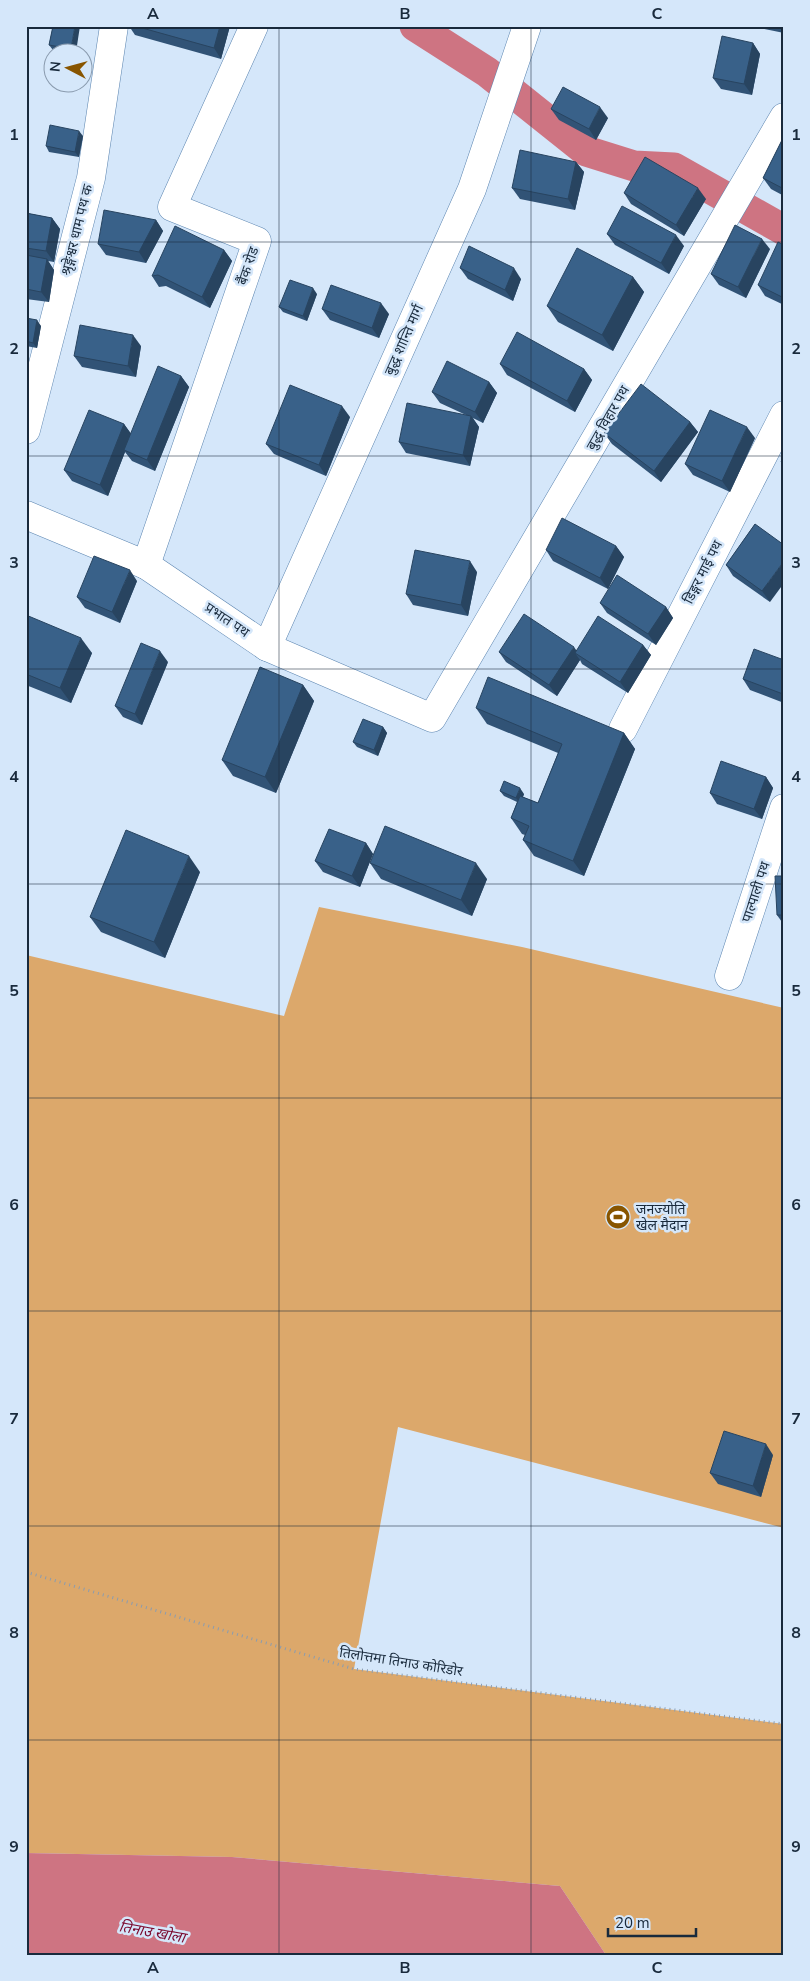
<svg xmlns="http://www.w3.org/2000/svg" width="810" height="1981" font-family="'Nunito Sans','Noto Sans Devanagari',sans-serif">
  <rect width="100%" height="100%" fill="#d5e7fa"/>
  <path fill="#dca86b" d="M319,907L522,947L784,1008V1528L398,1427L354,1669L784,1724V1955H606L560,1886L232,1857L26,1853V955L284,1016Z"/>
  <path fill="#ce7482" d="M26,1853L232,1857L560,1886L606,1955H26Z"/>
  <g fill="none" stroke-linecap="round" stroke-linejoin="round">
    <path stroke="#ce7482" stroke-width="31" d="M415,26L487,72L586,151L634,166L674,168L784,230"/>
    <defs>
      <g id="minor">
        <path d="M26,430L91,178L114,26"/>
        <path d="M26,515L146,565L267,647L432,718L784,117"/>
        <path d="M146,565L257,241L172,207L254,26"/>
        <path d="M267,647L472,189L527,26"/>
        <path d="M623,729L784,415"/>
        <path d="M729,976L784,808"/>
      </g>
    </defs>
    <use href="#minor" stroke="#5d86b1" stroke-width="29"/>
    <path stroke="#8b9caf" stroke-width="3" stroke-dasharray="1 4" stroke-linecap="butt" d="M26,1572L354,1669L784,1724"/>
    <use href="#minor" stroke="#fff" stroke-width="28"/>
  </g>
  <g fill="#315376">
    <path d="M53,26L76,52H66L53,50L49,45Z"/>
    <path d="M129,26H230L221,59L135,35Z"/>
    <path d="M749,26H784V33Z"/>
    <path d="M753,43L760,54L752,95L721,89L713,78Z"/>
    <path d="M551,109L608,118L596,140L559,120Z"/>
    <path d="M83,136L79,157L49,152L46,146Z"/>
    <path d="M784,136V196L771,189L763,178Z"/>
    <path d="M576,162L584,172L575,210L520,199L512,188Z"/>
    <path d="M624,193L706,199L684,236L631,204Z"/>
    <path d="M26,213L52,218L60,229L54,262L48,261L54,270L49,302L26,299Z"/>
    <path d="M156,220L163,231L146,263L106,255L98,244Z"/>
    <path d="M607,234L684,246L669,274L615,245Z"/>
    <path d="M784,245V305L765,296L758,285Z"/>
    <path d="M770,249L746,298L719,285L711,274Z"/>
    <path d="M224,250L232,261L210,308L166,286L159,287L152,276Z"/>
    <path d="M460,268L521,279L513,301L468,279Z"/>
    <path d="M633,277L644,292L613,351L558,322L547,306Z"/>
    <path d="M317,294L307,321L283,312L279,307Z"/>
    <path d="M322,309L389,314L379,338L330,320Z"/>
    <path d="M26,318L41,326L37,348L26,346Z"/>
    <path d="M141,346L136,377L82,367L74,356Z"/>
    <path d="M500,364L584,369L592,380L575,412L507,375Z"/>
    <path d="M181,376L189,387L155,471L132,461L125,452L108,496L72,481L64,470L124,424L131,434Z"/>
    <path d="M489,382L497,393L483,423L473,418L479,427L470,466L406,453L399,442L466,415L440,403L432,392Z"/>
    <path d="M350,417L326,476L274,454L266,444Z"/>
    <path d="M690,422L698,432L661,482L612,444L604,433Z"/>
    <path d="M755,438L730,492L693,475L685,464Z"/>
    <path d="M755,524L770,602L733,576L726,565Z"/>
    <path d="M616,546L624,557L608,589L553,561L546,550Z"/>
    <path d="M477,572L468,616L413,605L406,594Z"/>
    <path d="M137,581L120,623L85,608L77,597Z"/>
    <path d="M600,603L666,607L673,618L656,645L607,613Z"/>
    <path d="M26,615L92,653L71,703L26,685Z"/>
    <path d="M643,645L651,655L628,693L582,664L580,660L557,696L506,662L499,652L576,650Z"/>
    <path d="M784,660V703L750,690L743,679Z"/>
    <path d="M168,662L142,725L123,717L115,706Z"/>
    <path d="M303,685L314,701L276,793L233,776L222,760Z"/>
    <path d="M476,708L624,733L635,749L584,876L534,856L523,840L525,835L522,834L511,818L517,802L504,796L500,791L524,794L523,797L538,803L558,753L487,724Z"/>
    <path d="M383,727L387,733L378,756L357,747L353,742Z"/>
    <path d="M766,777L773,788L762,819L717,804L710,793Z"/>
    <path d="M366,843L373,854L360,887L323,872L315,861Z"/>
    <path d="M370,863L487,879L472,916L381,879Z"/>
    <path d="M200,872L165,958L101,932L90,917Z"/>
    <path d="M784,876V925L777,915Z"/>
    <path d="M773,1455L761,1497L718,1484L710,1473Z"/>
  </g>
  <g fill="#284460">
    <path d="M75,26H80L76,52H74L71,49Z"/>
    <path d="M220,26H230L221,59L214,48Z"/>
    <path d="M753,43L760,54L752,95L744,84Z"/>
    <path d="M600,107L608,118L596,140L589,129Z"/>
    <path d="M79,131L83,136L79,157L75,152Z"/>
    <path d="M576,162L584,172L575,210L568,199Z"/>
    <path d="M698,188L706,199L684,236L676,225Z"/>
    <path d="M52,218L60,229L54,262L46,251Z"/>
    <path d="M156,220L163,231L146,263L139,252Z"/>
    <path d="M676,235L684,246L669,274L661,263Z"/>
    <path d="M762,239L770,249L746,298L738,287Z"/>
    <path d="M224,250L232,261L210,308L202,297Z"/>
    <path d="M47,259L54,270L49,302L41,292Z"/>
    <path d="M514,268L521,279L513,301L505,290Z"/>
    <path d="M633,277L644,292L613,351L602,335Z"/>
    <path d="M313,288L317,294L307,321L303,316Z"/>
    <path d="M381,303L389,314L379,338L372,328Z"/>
    <path d="M37,320L41,326L37,348L33,343Z"/>
    <path d="M133,335L141,346L136,377L128,366Z"/>
    <path d="M584,369L592,380L575,412L567,401Z"/>
    <path d="M181,376L189,387L155,471L147,460Z"/>
    <path d="M489,382L497,393L483,423L475,412Z"/>
    <path d="M342,406L350,417L326,476L319,465Z"/>
    <path d="M471,416L479,427L470,466L463,455Z"/>
    <path d="M690,422L698,432L661,482L654,471Z"/>
    <path d="M124,424L132,435L124,450L125,452L108,496L100,485Z"/>
    <path d="M747,427L755,438L730,492L722,481Z"/>
    <path d="M616,546L624,557L608,589L600,578Z"/>
    <path d="M470,561L477,572L468,616L461,605Z"/>
    <path d="M784,561V583L770,602L762,591Z"/>
    <path d="M130,570L137,581L120,623L112,612Z"/>
    <path d="M666,607L673,618L656,645L648,634Z"/>
    <path d="M81,638L92,653L71,703L60,688Z"/>
    <path d="M643,645L651,655L628,693L620,682Z"/>
    <path d="M574,647L581,657L575,653L580,660L557,696L549,685Z"/>
    <path d="M160,651L168,662L142,725L135,714Z"/>
    <path d="M303,685L314,701L276,793L265,777Z"/>
    <path d="M383,727L387,733L378,756L374,750Z"/>
    <path d="M624,733L635,749L584,876L573,861Z"/>
    <path d="M766,777L773,788L762,819L754,809Z"/>
    <path d="M520,788L524,794L520,803L516,798Z"/>
    <path d="M366,843L373,854L360,887L352,876Z"/>
    <path d="M189,856L200,872L165,958L154,942Z"/>
    <path d="M476,863L487,879L472,916L461,900Z"/>
    <path d="M766,1444L773,1455L761,1497L753,1486Z"/>
  </g>
  <g fill="#396189" stroke="#284460">
    <path d="M53,26H75L71,49L49,45Z"/>
    <path d="M135,26H220L214,48Z"/>
    <path d="M722,36L753,43L744,84L713,78Z"/>
    <path d="M563,87L600,107L589,129L551,109Z"/>
    <path d="M50,125L79,131L75,152L46,146Z"/>
    <path d="M784,136V189L763,178Z"/>
    <path d="M520,150L576,162L568,199L512,188Z"/>
    <path d="M645,157L698,188L676,225L624,193Z"/>
    <path d="M622,206L676,235L661,263L607,234Z"/>
    <path d="M104,210L156,220L139,252L98,244Z"/>
    <path d="M26,213L52,218L46,251L26,248Z"/>
    <path d="M735,225L762,239L738,287L711,274Z"/>
    <path d="M175,226L224,250L202,297L158,275L152,276Z"/>
    <path d="M778,242L784,245V298L758,285Z"/>
    <path d="M469,246L514,268L505,290L460,268Z"/>
    <path d="M577,248L633,277L602,335L547,306Z"/>
    <path d="M26,255L47,259L41,292L26,289Z"/>
    <path d="M290,280L313,288L303,316L279,307Z"/>
    <path d="M331,285L381,303L372,328L322,309Z"/>
    <path d="M26,318L37,320L33,343L26,341Z"/>
    <path d="M80,325L133,335L128,366L74,356Z"/>
    <path d="M517,332L584,369L567,401L500,364Z"/>
    <path d="M447,361L489,382L475,412L432,392Z"/>
    <path d="M158,366L181,376L147,460L124,450Z"/>
    <path d="M641,384L690,422L654,471L604,433Z"/>
    <path d="M290,385L342,406L319,465L266,444Z"/>
    <path d="M407,403L471,416L463,455L399,442Z"/>
    <path d="M89,410L124,424L100,485L64,470Z"/>
    <path d="M710,410L747,427L722,481L685,464Z"/>
    <path d="M784,457V464L781,462Z"/>
    <path d="M562,518L616,546L600,578L546,550Z"/>
    <path d="M755,524L784,545V561L762,591L726,565Z"/>
    <path d="M415,550L470,561L461,605L406,594Z"/>
    <path d="M94,556L130,570L112,612L77,597Z"/>
    <path d="M617,575L666,607L648,634L600,603Z"/>
    <path d="M524,614L574,647L549,685L499,652Z"/>
    <path d="M26,615L81,638L60,688L26,674Z"/>
    <path d="M598,616L643,645L620,682L575,653Z"/>
    <path d="M141,643L160,651L135,714L115,706Z"/>
    <path d="M754,649L784,660V692L783,694L743,679Z"/>
    <path d="M260,667L303,685L265,777L222,760Z"/>
    <path d="M488,677L624,733L573,861L523,840L529,826L511,818L520,796L538,803L562,744L476,708Z"/>
    <path d="M363,719L383,727L374,750L353,742Z"/>
    <path d="M721,761L766,777L754,809L710,793Z"/>
    <path d="M504,781L520,788L516,798L500,791Z"/>
    <path d="M385,826L476,863L461,900L370,863Z"/>
    <path d="M329,829L366,843L352,876L315,861Z"/>
    <path d="M126,830L189,856L154,942L90,917Z"/>
    <path d="M775,876H784V915H777Z"/>
    <path d="M724,1431L766,1444L753,1486L710,1473Z"/>
  </g>
  <path fill="none" stroke="#192a3c" stroke-width="1" stroke-opacity="0.55" d="M279,26V1955M531,26V1955M26,242H784M26,456H784M26,669H784M26,884H784M26,1098H784M26,1311H784M26,1526H784M26,1740H784"/>
  <defs>
    <symbol id="stadium-disc" viewBox="-11 -11 22 22"><circle r="9.5" fill="#850" stroke="#d5e7fa"/><path d="M0-5a6.5 5 0 1 0 0 10a6.5 5 0 1 0 0-10ZM-3.5-1.8h7v3.6h-7Z" fill="#fff"/></symbol>
  </defs>
  <g fill-rule="evenodd">
    <use href="#stadium-disc" x="604" y="1203" width="28" height="28"/>
  </g>
  <g text-anchor="middle" dominant-baseline="central" stroke-width="5" stroke-linejoin="round" paint-order="stroke">
    <g font-size="14" fill="#192a3c" stroke="#d5e7fa">
      <text transform="translate(77 230) rotate(-76)">श्रृङ्गेश्वर धाम पथ क</text>
      <text transform="translate(248 266) rotate(-71)">बैंक रोड</text>
      <text transform="translate(404 340) rotate(-66)">बुद्ध शान्ति मार्ग</text>
      <text transform="translate(608 418) rotate(-60)">बुद्ध विहार पथ</text>
      <text transform="translate(703 572) rotate(-63)">डिङ्गर माई पथ</text>
      <text transform="translate(227 620) rotate(34)">प्रभात पथ</text>
      <text transform="translate(756 892) rotate(-72)">पाल्पाली पथ</text>
      <text transform="translate(401 1662) rotate(9)">तिलोत्तमा तिनाउ कोरिडोर</text>
    </g>
    <g font-size="14" fill="#192a3c" stroke="#d5e7fa" text-anchor="start">
      <text x="636" y="1209">जनज्योति<tspan x="636" dy="16">खेल मैदान</tspan></text>
    </g>
    <g font-size="15" font-style="italic" fill="#7b0a2f" stroke="#d5e7fa">
      <text transform="translate(152 1932) rotate(10)">तिनाउ खोला</text>
    </g>
  </g>
  <rect width="810" height="1981" fill="none" stroke="#d5e7fa" stroke-width="55"/>
  <g transform="translate(68 68) rotate(276)"><circle r="24" fill="#d5e7fa" stroke="#8a9bae"/>
  <path d="M0-4L9 19L0 12L-9 19Z" fill="#885500"/>
  <text y="-8" font-size="14" font-weight="bold" text-anchor="middle" fill="#192a3c">N</text>
  </g>
  <path d="M608 1928v8h88v-8" fill="none" stroke="#192a3c" stroke-width="2.5"/>
  <text x="615" y="1928" font-size="15" fill="#192a3c" stroke="#d5e7fa" stroke-width="4" paint-order="stroke">20 m</text>
  <rect x="28" y="28" width="754" height="1926" fill="none" stroke="#192a3c" stroke-width="2"/>
  <g font-size="16" text-anchor="middle" font-weight="bold" fill="#192a3c">
    <text x="153" y="19">A</text>
    <text x="405" y="19">B</text>
    <text x="657" y="19">C</text>
    <text x="14" y="140">1</text>
    <text x="796" y="140">1</text>
    <text x="14" y="354">2</text>
    <text x="796" y="354">2</text>
    <text x="14" y="568">3</text>
    <text x="796" y="568">3</text>
    <text x="14" y="782">4</text>
    <text x="796" y="782">4</text>
    <text x="14" y="996">5</text>
    <text x="796" y="996">5</text>
    <text x="14" y="1210">6</text>
    <text x="796" y="1210">6</text>
    <text x="14" y="1424">7</text>
    <text x="796" y="1424">7</text>
    <text x="14" y="1638">8</text>
    <text x="796" y="1638">8</text>
    <text x="14" y="1852">9</text>
    <text x="796" y="1852">9</text>
    <text x="153" y="1973">A</text>
    <text x="405" y="1973">B</text>
    <text x="657" y="1973">C</text>
  </g>
</svg>
